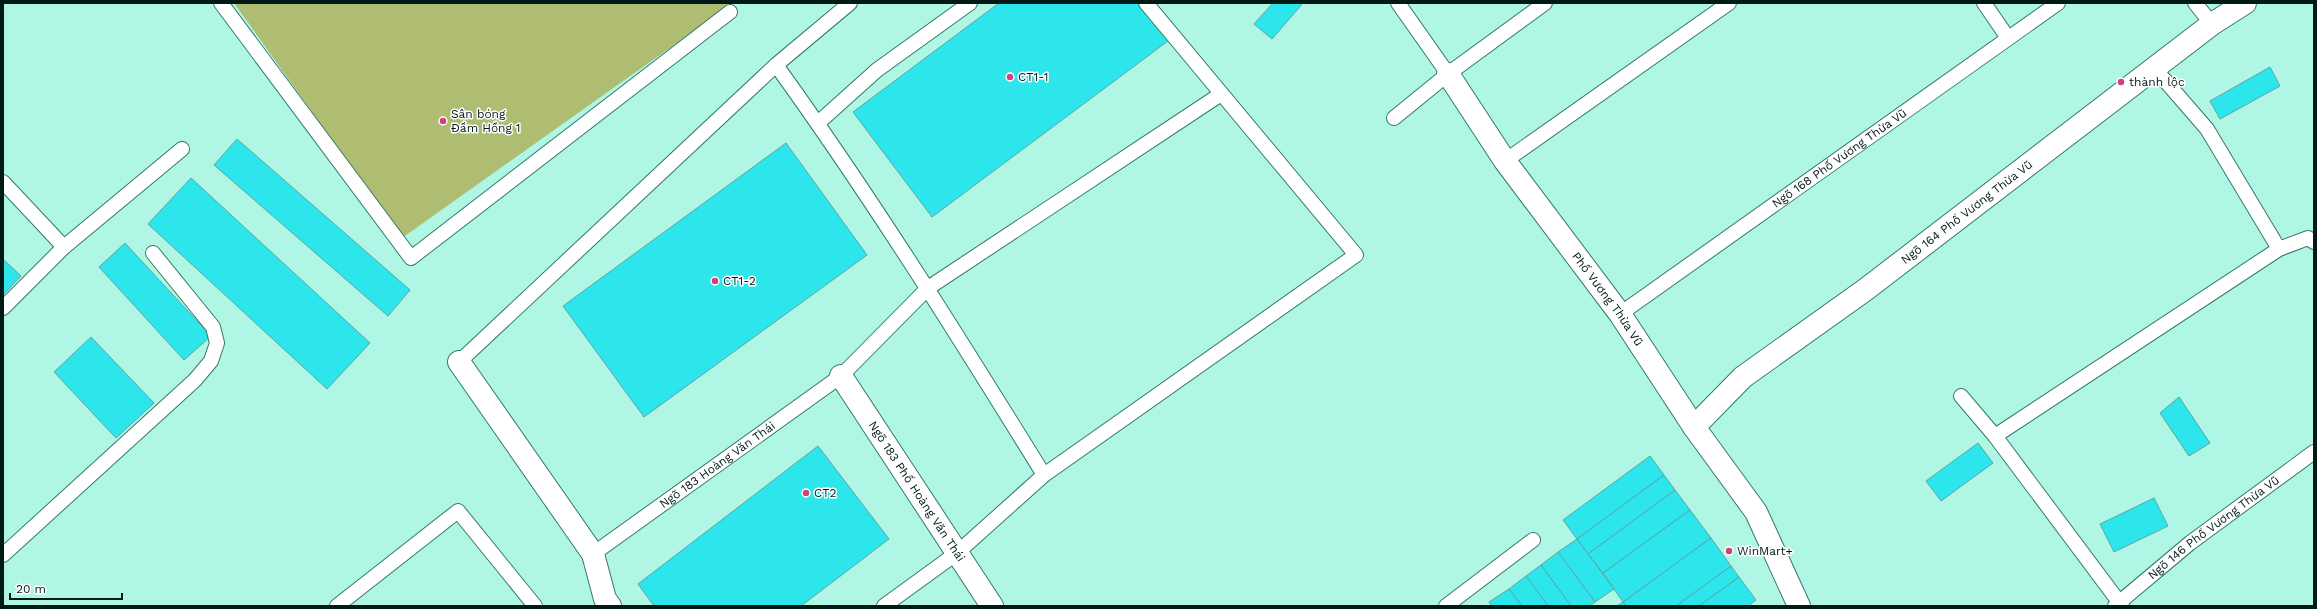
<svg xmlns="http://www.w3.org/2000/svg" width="2317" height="609" font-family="'Work Sans',sans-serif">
  <rect width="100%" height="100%" fill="#b0f6e5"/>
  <path fill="#aebd72" d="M234,3H733L402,238Z"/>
  <g fill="#2ce6eb" stroke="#5ca5a8">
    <path d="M999,3H1139L1168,41L932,217L853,112Z"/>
    <path d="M1273,3H1303L1272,39L1254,24Z"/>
    <path d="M2270,67L2280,86L2220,119L2210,101Z"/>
    <path d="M237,139L410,290L388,316L214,165Z"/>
    <path d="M786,143L867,255L644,417L563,306Z"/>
    <path d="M191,178L370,343L327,389L148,224Z"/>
    <path d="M125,243L211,336L184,360L99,267Z"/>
    <path d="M3,259L21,276L3,295Z"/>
    <path d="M91,337L154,403L116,438L54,372Z"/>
    <path d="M2179,397L2210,443L2189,456L2160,413Z"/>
    <path d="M1978,443L1993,463L1941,501L1926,481Z"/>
    <path d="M818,446L889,539L801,606H654L638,584Z"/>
    <path d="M1650,456L1664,475L1577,539L1563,520Z"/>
    <path d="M1664,475L1675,490L1588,554L1577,539Z"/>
    <path d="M1675,490L1690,510L1603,573L1588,554Z"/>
    <path d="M2154,498L2168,526L2114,552L2100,524Z"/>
    <path d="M1690,510L1711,538L1623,602L1603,573Z"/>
    <path d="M1711,538L1731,566L1676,606H1626L1623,602Z"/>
    <path d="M1577,539L1614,589L1595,602L1558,552Z"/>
    <path d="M1558,552L1595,602L1590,606H1571L1541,565Z"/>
    <path d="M1541,565L1571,606H1548L1526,576Z"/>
    <path d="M1731,566L1739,577L1699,606H1676Z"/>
    <path d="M1526,576L1548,606H1522L1509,589Z"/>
    <path d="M1739,577L1756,600L1748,606H1699Z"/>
    <path d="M1509,589L1522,606H1492L1489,602Z"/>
    <path d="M1623,602L1626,606H1617Z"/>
  </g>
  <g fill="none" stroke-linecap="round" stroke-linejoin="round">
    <defs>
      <g id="lane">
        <path d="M221,3L411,258L730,12"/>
        <path d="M1398,3L1448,74"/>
        <path d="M1984,3L2008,38"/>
        <path d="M2195,3L2212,24"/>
        <path d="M776,65C872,198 958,336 1044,475"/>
        <path d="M2155,69L2207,129L2279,249L2308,238L2314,242"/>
        <path d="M1394,118L1448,74L1545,3"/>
        <path d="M818,123L877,70L970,3"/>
        <path d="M1505,161L1729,3"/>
        <path d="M3,182L64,247"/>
        <path d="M3,308L64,247L182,149"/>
        <path id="s1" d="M1620,314L2058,3"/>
        <path d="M459,362L776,65L850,3"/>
        <path d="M1961,396L1995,436L2122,606"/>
        <path d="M1995,436L2279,249"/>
        <path id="s2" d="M593,554L841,376L928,288L1221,94"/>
        <path d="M3,555L195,380L211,361L217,343L213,327L153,253"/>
        <path d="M337,606L458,511L535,606"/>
        <path d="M884,606L957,553L1044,475L1356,255L1146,3"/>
        <path d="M1446,606L1533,540"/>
        <path id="s3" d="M2115,606L2190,543L2314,452"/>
      </g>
      <g id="street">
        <path id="s4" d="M1448,74L1505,161L1620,314L1694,427L1756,512L1799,606"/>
        <path d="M459,362L593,554L605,599L610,606"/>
        <path id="s5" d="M841,376L992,606"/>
        <path id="s6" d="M1694,427L1743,377L1865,290L2212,24L2245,3"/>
      </g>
    </defs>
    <use href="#lane" stroke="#34796b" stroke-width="16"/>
    <use href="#street" stroke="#34796b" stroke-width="24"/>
    <use href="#lane" stroke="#fff" stroke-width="14"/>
    <use href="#street" stroke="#fff" stroke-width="22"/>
  </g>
  <g fill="#cb427c" stroke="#fff" stroke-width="1.5">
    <circle cx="1010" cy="77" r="4"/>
    <circle cx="2121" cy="82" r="4"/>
    <circle cx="443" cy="121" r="4"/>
    <circle cx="715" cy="281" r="4"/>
    <circle cx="806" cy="493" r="4"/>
    <circle cx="1729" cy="551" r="4"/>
  </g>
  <g text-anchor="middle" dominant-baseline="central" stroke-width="3" stroke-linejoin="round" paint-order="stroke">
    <g font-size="12" fill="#001a15" stroke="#fff" text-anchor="start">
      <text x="1018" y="77">CT1-1</text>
      <text x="2129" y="82">thành lộc</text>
      <text x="451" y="114">Sân bóng<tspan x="451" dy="14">Đầm Hồng 1</tspan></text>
      <text x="723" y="281">CT1-2</text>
      <text x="814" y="493">CT2</text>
      <text x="1737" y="551">WinMart+</text>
    </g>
    <g font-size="12" fill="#001a15" stroke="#fff">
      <text stroke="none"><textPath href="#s1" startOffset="269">Ngõ 168 Phố Vương Thừa Vũ</textPath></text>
      <text stroke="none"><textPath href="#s6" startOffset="348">Ngõ 164 Phố Vương Thừa Vũ</textPath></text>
      <text stroke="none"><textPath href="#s4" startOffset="276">Phố Vương Thừa Vũ</textPath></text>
      <text stroke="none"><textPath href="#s2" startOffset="153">Ngõ 183 Hoàng Văn Thái</textPath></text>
      <text stroke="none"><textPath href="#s5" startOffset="138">Ngõ 183 Phố Hoàng Văn Thái</textPath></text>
      <text stroke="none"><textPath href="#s3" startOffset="126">Ngõ 146 Phố Vương Thừa Vũ</textPath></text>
    </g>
  </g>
  <rect width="2317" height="609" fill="none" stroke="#001a15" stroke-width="8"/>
  <path d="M10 593v6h112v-6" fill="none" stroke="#001a15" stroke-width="2"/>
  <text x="16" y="593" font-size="12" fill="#001a15" stroke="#ffffff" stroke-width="3" paint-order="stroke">20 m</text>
</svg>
